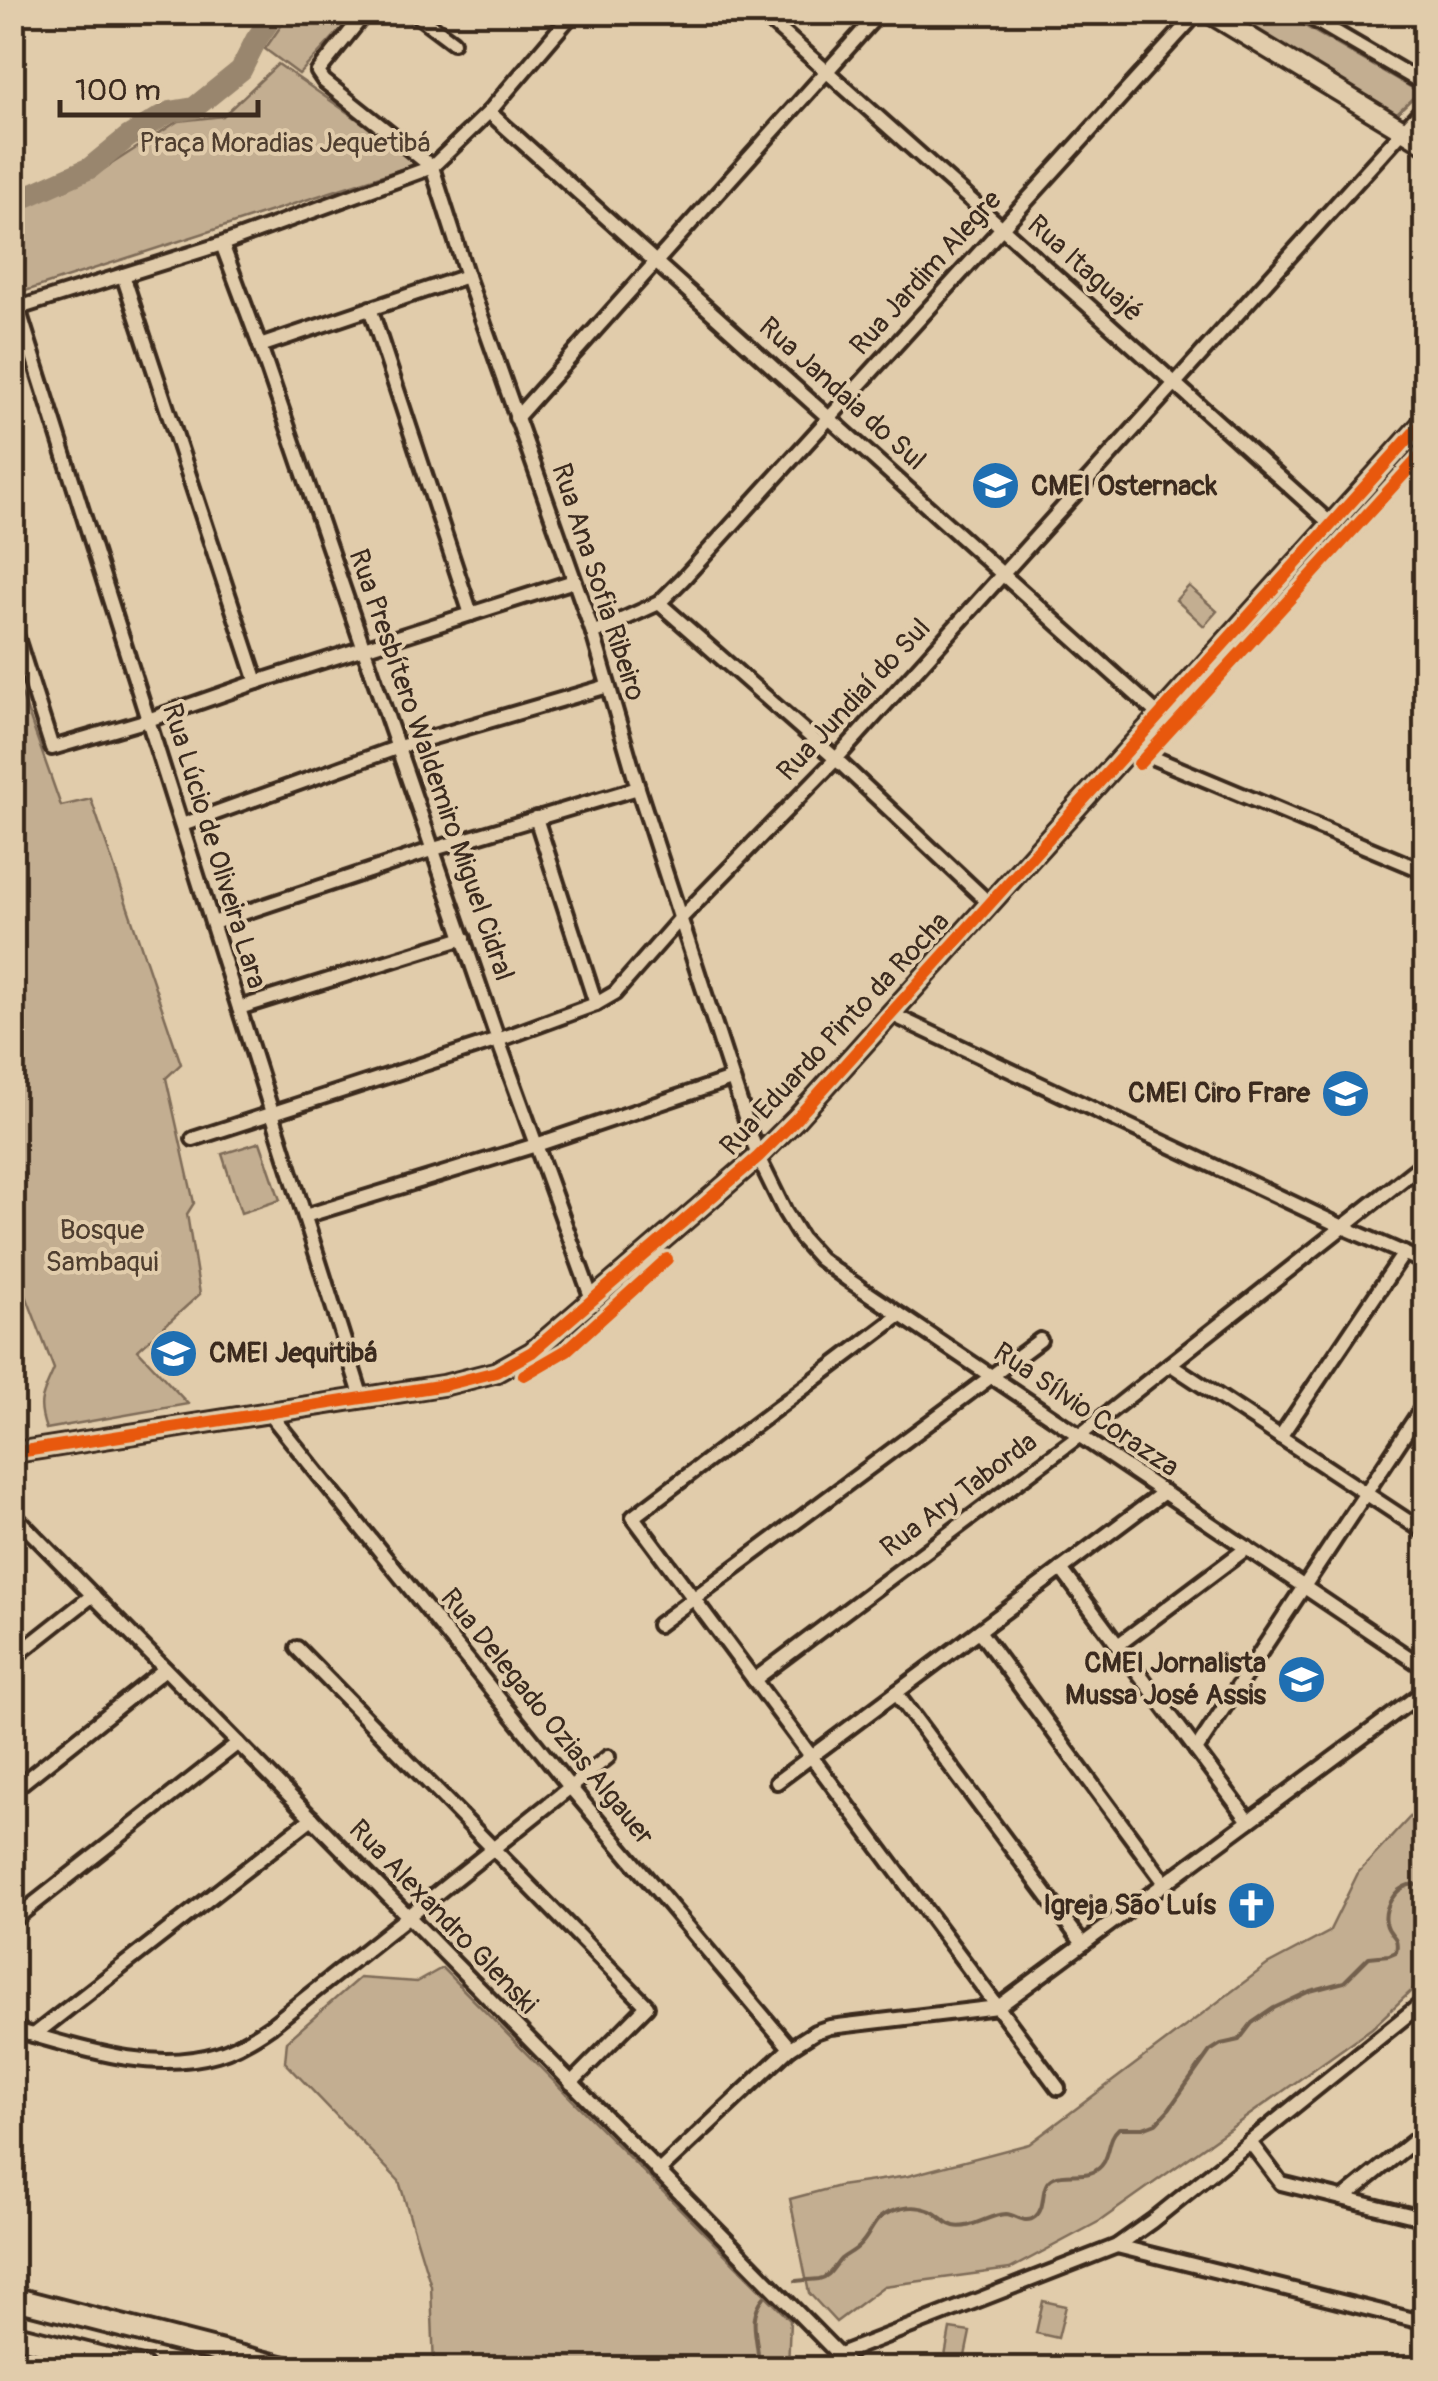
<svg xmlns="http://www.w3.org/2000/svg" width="1438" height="2381" font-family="Pangolin,sans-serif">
  <rect width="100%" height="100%" fill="#e1ccab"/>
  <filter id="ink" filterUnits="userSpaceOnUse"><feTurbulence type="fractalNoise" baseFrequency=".01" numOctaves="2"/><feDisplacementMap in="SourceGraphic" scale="20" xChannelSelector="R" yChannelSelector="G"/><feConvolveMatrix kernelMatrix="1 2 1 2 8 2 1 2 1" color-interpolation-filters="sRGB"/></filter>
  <g filter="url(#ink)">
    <g fill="#c3ae91" stroke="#7f6c58" stroke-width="2.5">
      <path d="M290,13V12L356,13L299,74L265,49Z"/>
      <path d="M1227,13H1282L1419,92L1396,114Z"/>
      <path d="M278,64L420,163L13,295L12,212L90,178L178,121L223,116Z"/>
      <path d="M1189,586L1217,611L1204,626L1176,600Z"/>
      <path d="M12,667L61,806L91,799L181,1064L166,1078L194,1203L187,1214L200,1294L138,1350L188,1404L46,1429C36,1401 43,1395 54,1369L13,1261Z"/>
      <path d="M260,1142L280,1200L241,1213L222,1154Z"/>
      <path d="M1425,1801V1978L1372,2028L1100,2221L1010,2269L884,2286L836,2322L809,2293L790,2199L839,2186L908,2176L1029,2144L1267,1965L1329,1932L1358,1873Z"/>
      <path d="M442,1968L790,2320L788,2368H580L568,2365L553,2368H434L431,2286L399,2181L285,2062L287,2041L359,1978L417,1982Z"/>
      <path d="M1043,2301L1066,2306L1058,2338L1036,2333Z"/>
      <path d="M950,2329L970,2332L963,2366L944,2362Z"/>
    </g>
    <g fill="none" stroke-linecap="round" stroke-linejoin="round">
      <g stroke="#73614e" stroke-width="4">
        <path d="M796,2281C803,2280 812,2280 819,2279C830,2277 834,2266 841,2259C847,2254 855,2251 860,2245C872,2233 873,2218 890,2212C908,2205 927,2205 941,2218C947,2222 946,2224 954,2226C972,2230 989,2214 1006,2214C1017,2215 1025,2225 1035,2217C1048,2207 1038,2184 1054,2177C1070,2170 1092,2182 1104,2162C1111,2149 1108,2138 1119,2128H1143L1156,2123L1169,2109L1210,2051L1221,2044L1239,2040L1252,2023L1274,2008L1310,1991L1344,1982L1369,1957L1389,1955L1396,1952C1400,1934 1389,1937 1386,1923C1383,1909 1394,1889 1409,1885C1415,1884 1420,1886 1426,1886"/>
        <path d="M758,2368C761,2342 745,2320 764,2297"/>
      </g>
      <path stroke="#99866e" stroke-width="22" d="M12,203L90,168L128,137L161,117L170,112L194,108L241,70L256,40L275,12"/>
      <defs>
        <g id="minor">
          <path d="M366,12L318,72L324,81L432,167L467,276L593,633L638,788L758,1157L785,1212L801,1238L820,1259L847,1279L1426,1669"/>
          <path d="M413,12L453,42"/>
          <path d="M760,12L1001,227L1331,524"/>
          <path d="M1301,12L1426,85"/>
          <path d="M489,112L1159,715"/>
          <path d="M222,244L260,346L498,1040L593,1302"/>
          <path d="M123,275L257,682"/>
          <path d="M18,308L362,1398"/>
          <path d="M370,308L471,614"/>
          <path d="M12,310L222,244L432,167L489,112L574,12"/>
          <path d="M260,346L467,276"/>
          <path d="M516,418L880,12"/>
          <path d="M659,603L836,759L990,904"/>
          <path d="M12,622L52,748L148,720L257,682L574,581"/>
          <path d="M593,633L659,603L683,579L1198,12"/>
          <path d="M1130,748L1426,872"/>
          <path d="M536,818L596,1004"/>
          <path d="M182,825L399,747L608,686"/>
          <path d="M213,923L434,849L638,788"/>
          <path d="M239,1008L464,938"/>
          <path d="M891,1014L1343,1227L1426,1263"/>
          <path d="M193,1139L498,1040L596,1004L615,993L679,920L836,759L1426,105"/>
          <path d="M305,1216L536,1145L731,1079"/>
          <path d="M900,1315L633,1517L1058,2088"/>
          <path d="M1170,1364L1426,1533"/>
          <path d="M269,1413L570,1787L790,2048"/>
          <path d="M1280,1437L1404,1253"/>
          <path d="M12,1513L852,2368"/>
          <path d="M1061,1569L1249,1821"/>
          <path d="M658,1625L1040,1340"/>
          <path d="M979,1631L1165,1883"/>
          <path d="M1118,1645L1247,1548"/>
          <path d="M297,1648L647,2006L571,2083"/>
          <path d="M12,1659L93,1595"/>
          <path d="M754,1680L1079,1436L1426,1161"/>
          <path d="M896,1693L1083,1944"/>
          <path d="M1196,1750L1426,1402"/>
          <path d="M777,1782L1164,1492"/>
          <path d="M12,1791L165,1669"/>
          <path d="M12,1921L238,1743"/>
          <path d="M12,2029C78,2047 150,2074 217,2054C237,2048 255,2037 272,2025L608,1757"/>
          <path d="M34,2035L312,1818"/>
          <path d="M1250,2142L1281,2183L1426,2219"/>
          <path d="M658,2172L790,2048L815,2032L830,2027L998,2007L1426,1690"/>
          <path d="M1344,2198L1426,2131"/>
          <path d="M1117,2246L1426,2323"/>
          <path d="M837,2355L1117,2246L1152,2221L1426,2000"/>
        </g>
        <g id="major">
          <path d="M1208,12L1426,144"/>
          <path d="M12,1453L445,1385L496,1372L532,1352L758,1157L796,1119L1426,419"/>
        </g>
        <g id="highway">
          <path d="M12,2298L285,2368"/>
          <path d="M12,2335L142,2368"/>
        </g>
      </defs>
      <use href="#minor" stroke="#3b2a1e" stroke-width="20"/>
      <use href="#major" stroke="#3b2a1e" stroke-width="25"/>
      <use href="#highway" stroke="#3b2a1e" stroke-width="28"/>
      <use href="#minor" stroke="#e1ccab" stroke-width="12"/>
      <use href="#major" stroke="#e1ccab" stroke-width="18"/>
      <use href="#highway" stroke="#e1ccab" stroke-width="20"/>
      <path stroke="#3b2a1e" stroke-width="4" stroke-dasharray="15 8" stroke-linecap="butt" d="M12,14L15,12"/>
      <defs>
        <g id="cycleway">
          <path d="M1139,764L1426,450"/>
          <path d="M524,1375L567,1350L667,1259"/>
          <path d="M12,1453L445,1385L496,1372L532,1352L758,1157L796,1119L1426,419"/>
        </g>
      </defs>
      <use href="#cycleway" stroke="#e1ccab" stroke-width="19"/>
      <use href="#cycleway" stroke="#e8590c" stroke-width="12"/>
    </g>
  </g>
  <defs>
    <symbol id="school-disc" viewBox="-11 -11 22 22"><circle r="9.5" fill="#1f6fb2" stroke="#e1ccab"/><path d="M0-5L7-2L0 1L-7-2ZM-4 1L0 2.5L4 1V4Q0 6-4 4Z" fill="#fff"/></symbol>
    <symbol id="church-disc" viewBox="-11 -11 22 22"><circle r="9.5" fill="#1f6fb2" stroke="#e1ccab"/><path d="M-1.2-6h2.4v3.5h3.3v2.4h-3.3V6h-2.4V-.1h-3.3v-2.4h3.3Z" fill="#fff"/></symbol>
  </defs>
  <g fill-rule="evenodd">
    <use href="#school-disc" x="968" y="458" width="55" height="55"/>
    <use href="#school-disc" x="1318" y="1066" width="55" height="55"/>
    <use href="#school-disc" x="146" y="1326" width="55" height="55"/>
    <use href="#school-disc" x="1274" y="1652" width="55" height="55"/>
    <use href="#church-disc" x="1224" y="1878" width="55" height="55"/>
  </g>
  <g text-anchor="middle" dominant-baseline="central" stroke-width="8" stroke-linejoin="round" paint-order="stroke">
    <g font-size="28" fill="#4f3e2f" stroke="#e1ccab">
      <text x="285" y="143">Praça Moradias Jequetibá</text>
      <text x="102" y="1230">Bosque<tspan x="102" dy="32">Sambaqui</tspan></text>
    </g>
    <g font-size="28" fill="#3b2a1e" stroke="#e1ccab">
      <text transform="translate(1085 269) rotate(42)">Rua Itaguajé</text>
      <text transform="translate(926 273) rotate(-48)">Rua Jardim Alegre</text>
      <text transform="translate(842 394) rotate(42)">Rua Jandaia do Sul</text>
      <text transform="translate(598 582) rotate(72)">Rua Ana Sofia Ribeiro</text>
      <text transform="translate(854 700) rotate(-47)">Rua Jundiaí do Sul</text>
      <text transform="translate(431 765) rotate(71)">Rua Presbítero Waldemiro Miguel Cidral</text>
      <text transform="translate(214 846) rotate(73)">Rua Lúcio de Oliveira Lara</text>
      <text transform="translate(835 1034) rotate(-47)">Rua Eduardo Pinto da Rocha</text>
      <text transform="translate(1086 1410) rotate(34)">Rua Sílvio Corazza</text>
      <text transform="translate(959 1495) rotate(-37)">Rua Ary Taborda</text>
      <text transform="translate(547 1717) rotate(51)">Rua Delegado Ozias Algauer</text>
      <text transform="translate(443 1917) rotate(46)">Rua Alexandro Glenski</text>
    </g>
    <g font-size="28" font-weight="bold" fill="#3b2a1e" stroke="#e1ccab" text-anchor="end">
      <text x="1031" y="486" text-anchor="start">CMEI Osternack</text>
      <text x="1310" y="1093">CMEI Ciro Frare</text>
      <text x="209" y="1353" text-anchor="start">CMEI Jequitibá</text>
      <text x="1266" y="1663">CMEI Jornalista<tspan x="1266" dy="32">Mussa José Assis</tspan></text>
      <text x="1216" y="1905">Igreja São Luís</text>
    </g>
  </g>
  <rect width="1438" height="2381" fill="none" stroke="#e1ccab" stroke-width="50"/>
  <rect x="25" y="25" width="1388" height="2331" fill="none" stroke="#3b2a1e" stroke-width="4" filter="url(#ink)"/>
  <path d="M60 100v15h198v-15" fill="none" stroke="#3b2a1e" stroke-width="5"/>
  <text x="75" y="100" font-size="30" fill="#3b2a1e" stroke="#e1ccab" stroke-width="8" paint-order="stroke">100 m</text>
</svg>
